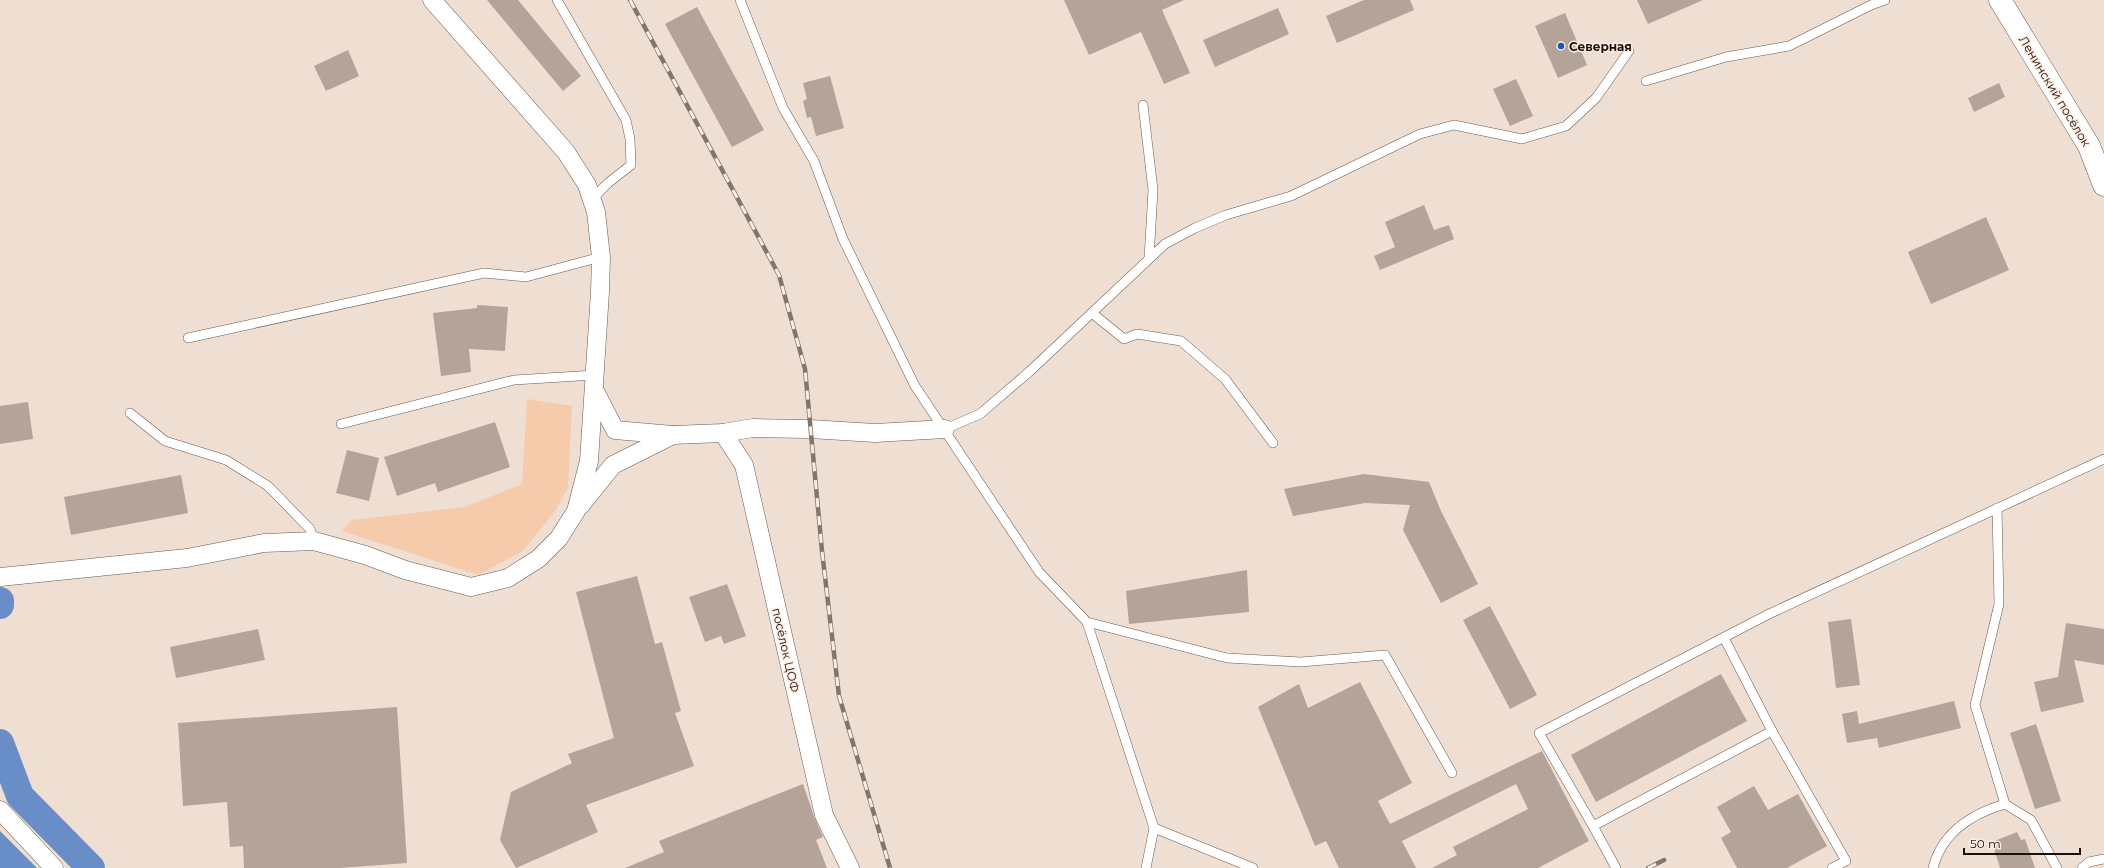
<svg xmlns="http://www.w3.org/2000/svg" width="2104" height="868" font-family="Montserrat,sans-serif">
  <rect width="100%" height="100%" fill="#efded2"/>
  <path fill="#f6cbac" d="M527,399L572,406L568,488L556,510L523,551L478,575L342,531L352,520L465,507L522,484Z"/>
  <path fill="#698ec7" d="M0,831L37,868H0Z"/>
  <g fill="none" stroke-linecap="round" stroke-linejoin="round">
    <g stroke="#698ec7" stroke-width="28">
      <path d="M0,601V605"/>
      <path d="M0,743L20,796L91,868"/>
    </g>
  </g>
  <g fill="#b3a398">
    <path d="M487,0H518L581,76L563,91Z"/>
    <path d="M1064,0H1184L1162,10L1190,73L1164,84L1141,32L1089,55Z"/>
    <path d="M1364,0H1410L1414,10L1337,43L1326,16Z"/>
    <path d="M1637,0H1703L1648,24Z"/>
    <path d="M697,7L764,130L732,147L665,24Z"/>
    <path d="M1278,8L1289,34L1215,67L1203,40Z"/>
    <path d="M1565,13L1587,65L1558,78L1535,26Z"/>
    <path d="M348,50L359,76L326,91L314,66Z"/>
    <path d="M830,76L844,128L816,136L811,117L807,118L803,101L807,99L803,83Z"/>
    <path d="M1516,79L1533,116L1510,126L1493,89Z"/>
    <path d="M1999,83L2005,97L1974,112L1968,98Z"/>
    <path d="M1424,205L1434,230L1449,225L1454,239L1380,270L1374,256L1395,247L1385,222Z"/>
    <path d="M1986,217L2009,270L1931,304L1908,252Z"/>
    <path d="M477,305L508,307L505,351L469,349L471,372L441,376L433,313L477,308Z"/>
    <path d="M28,402L33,439L0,444V406Z"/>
    <path d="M495,422L510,467L438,492L435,483L397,496L384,457Z"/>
    <path d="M347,450L379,458L369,501L336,493Z"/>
    <path d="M1364,474L1429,482L1441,511L1478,584L1441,603L1403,530L1410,505L1365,503L1293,516L1284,489Z"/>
    <path d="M181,475L188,513L71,535L64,497Z"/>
    <path d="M1247,570L1249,612L1129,624L1126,591Z"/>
    <path d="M637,576L655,644L662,642L681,711L675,713L694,766L586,805L598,832L516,868L500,840L511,792L572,763L568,754L614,738L576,592Z"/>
    <path d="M727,584L746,636L724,644L721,636L705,642L689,597Z"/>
    <path d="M1490,606L1537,695L1510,709L1463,620Z"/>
    <path d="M1851,619L1860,685L1836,688L1828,622Z"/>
    <path d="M2066,623L2104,629V665L2074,660L2084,702L2041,712L2034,682L2058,677Z"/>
    <path d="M258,629L265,660L176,678L170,647Z"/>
    <path d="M1721,674L1747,721L1596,802L1571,755Z"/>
    <path d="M1360,682L1412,783L1378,801L1390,824L1542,751L1589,841L1538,868H1432L1457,855L1453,847L1528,809L1516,784L1402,841L1416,868H1339L1326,841L1315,846L1258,707L1299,684L1308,708Z"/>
    <path d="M1954,701L1961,728L1879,748L1877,738L1847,743L1842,714L1857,711L1859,724Z"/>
    <path d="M397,707L407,863L340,868H244L243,846L230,847L227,802L183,806L178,723Z"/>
    <path d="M2036,724L2061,801L2035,809L2010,733Z"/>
    <path d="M803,784L815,819L823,837L816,840L827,868H625L664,852L659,841Z"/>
    <path d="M1754,786L1768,810L1798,794L1827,846L1787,868H1737L1721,838L1731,832L1717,807Z"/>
    <path d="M2017,832L2021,840L2025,839L2035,868H2000L1992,842Z"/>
  </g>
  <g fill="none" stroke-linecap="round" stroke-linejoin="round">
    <defs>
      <g id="service">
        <path d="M557,0L626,120L630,139L631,165L608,183L592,199"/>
        <path d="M740,0L783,108L814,161L843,239L915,386L1039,572L1087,622L1154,828L1146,868"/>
        <path d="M1646,81L1726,57L1789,46L1871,5L1885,0"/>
        <path d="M1143,105L1153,190L1149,259"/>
        <path d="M1092,313L1124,339L1137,334L1181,341L1225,379L1273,443"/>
        <path d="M188,338L484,273L526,277L601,257"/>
        <path d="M130,413L165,441L226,460L268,486L310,529L314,541"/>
        <path d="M341,424L514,380L595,375"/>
        <path d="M945,429L980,414L1029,372L1165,244L1195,228L1226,215L1291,196L1420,134L1454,125L1522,139L1566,126L1596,98L1629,51"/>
        <path d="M1997,508L1999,604L1975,705L2005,804"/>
        <path d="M1087,622L1227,658L1301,662L1385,655L1452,773"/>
        <path d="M1724,638L1772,731L1593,826L1539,733L1769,614L2104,459"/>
        <path d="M1772,731L1846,861L1832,868"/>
        <path d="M1593,826L1616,868"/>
        <path d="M1154,828L1253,868"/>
        <path d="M1933,868C1942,832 1971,814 2005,804L2031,820L2057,868"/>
        <path d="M2082,868L2089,862L2104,859"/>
      </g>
      <g id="minor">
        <path d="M594,389L615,430L673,435"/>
        <path d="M723,433L744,465L824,815L850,868"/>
        <path d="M580,506L613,465L673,435L723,433L753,428L810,429L875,433L945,429"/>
        <path d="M0,577L187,558L264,543L314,541L365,555L405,570L471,587L508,578L538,559L559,538L576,511L589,461L600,292L601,257L596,212L587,185L566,152L432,0"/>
        <path d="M0,810L54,868"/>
      </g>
      <path id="tertiary" d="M2000,0L2089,146L2104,185"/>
    </defs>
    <use href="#service" stroke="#685a4f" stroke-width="10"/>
    <use href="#minor" stroke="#685a4f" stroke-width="19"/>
    <use href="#tertiary" stroke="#685a4f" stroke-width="23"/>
    <use href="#service" stroke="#fff" stroke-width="9"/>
    <use href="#minor" stroke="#fff" stroke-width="18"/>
    <use href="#tertiary" stroke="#fff" stroke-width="22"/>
    <defs>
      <g id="rail">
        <path d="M630,0L779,275L805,369L822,551L839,696L890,868"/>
        <path d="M1648,868L1664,860"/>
      </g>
    </defs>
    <use href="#rail" stroke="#81766e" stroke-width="4.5"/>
    <use href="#rail" stroke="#fdebe0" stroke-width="3" stroke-dasharray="9" stroke-linecap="butt"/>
  </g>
  <circle fill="#0f5ac4" stroke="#fdebe0" stroke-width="1.5" cx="1561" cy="46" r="4"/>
  <g text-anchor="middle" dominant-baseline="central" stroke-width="3" stroke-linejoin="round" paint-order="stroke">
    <g font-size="12" font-weight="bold" fill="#16110d" stroke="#fdebe0" text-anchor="start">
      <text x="1569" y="46">Северная</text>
    </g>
    <g font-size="12" fill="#16110d" stroke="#fdebe0">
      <text transform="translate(2055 91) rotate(59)">Ленинский посёлок</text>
      <text transform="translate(786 650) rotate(77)">посёлок ЦОФ</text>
    </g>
  </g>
  <path d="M1964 848v6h116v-6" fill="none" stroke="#16110d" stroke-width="2"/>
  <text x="1970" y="848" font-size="12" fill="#16110d" stroke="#fdebe0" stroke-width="3" paint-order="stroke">50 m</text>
</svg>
